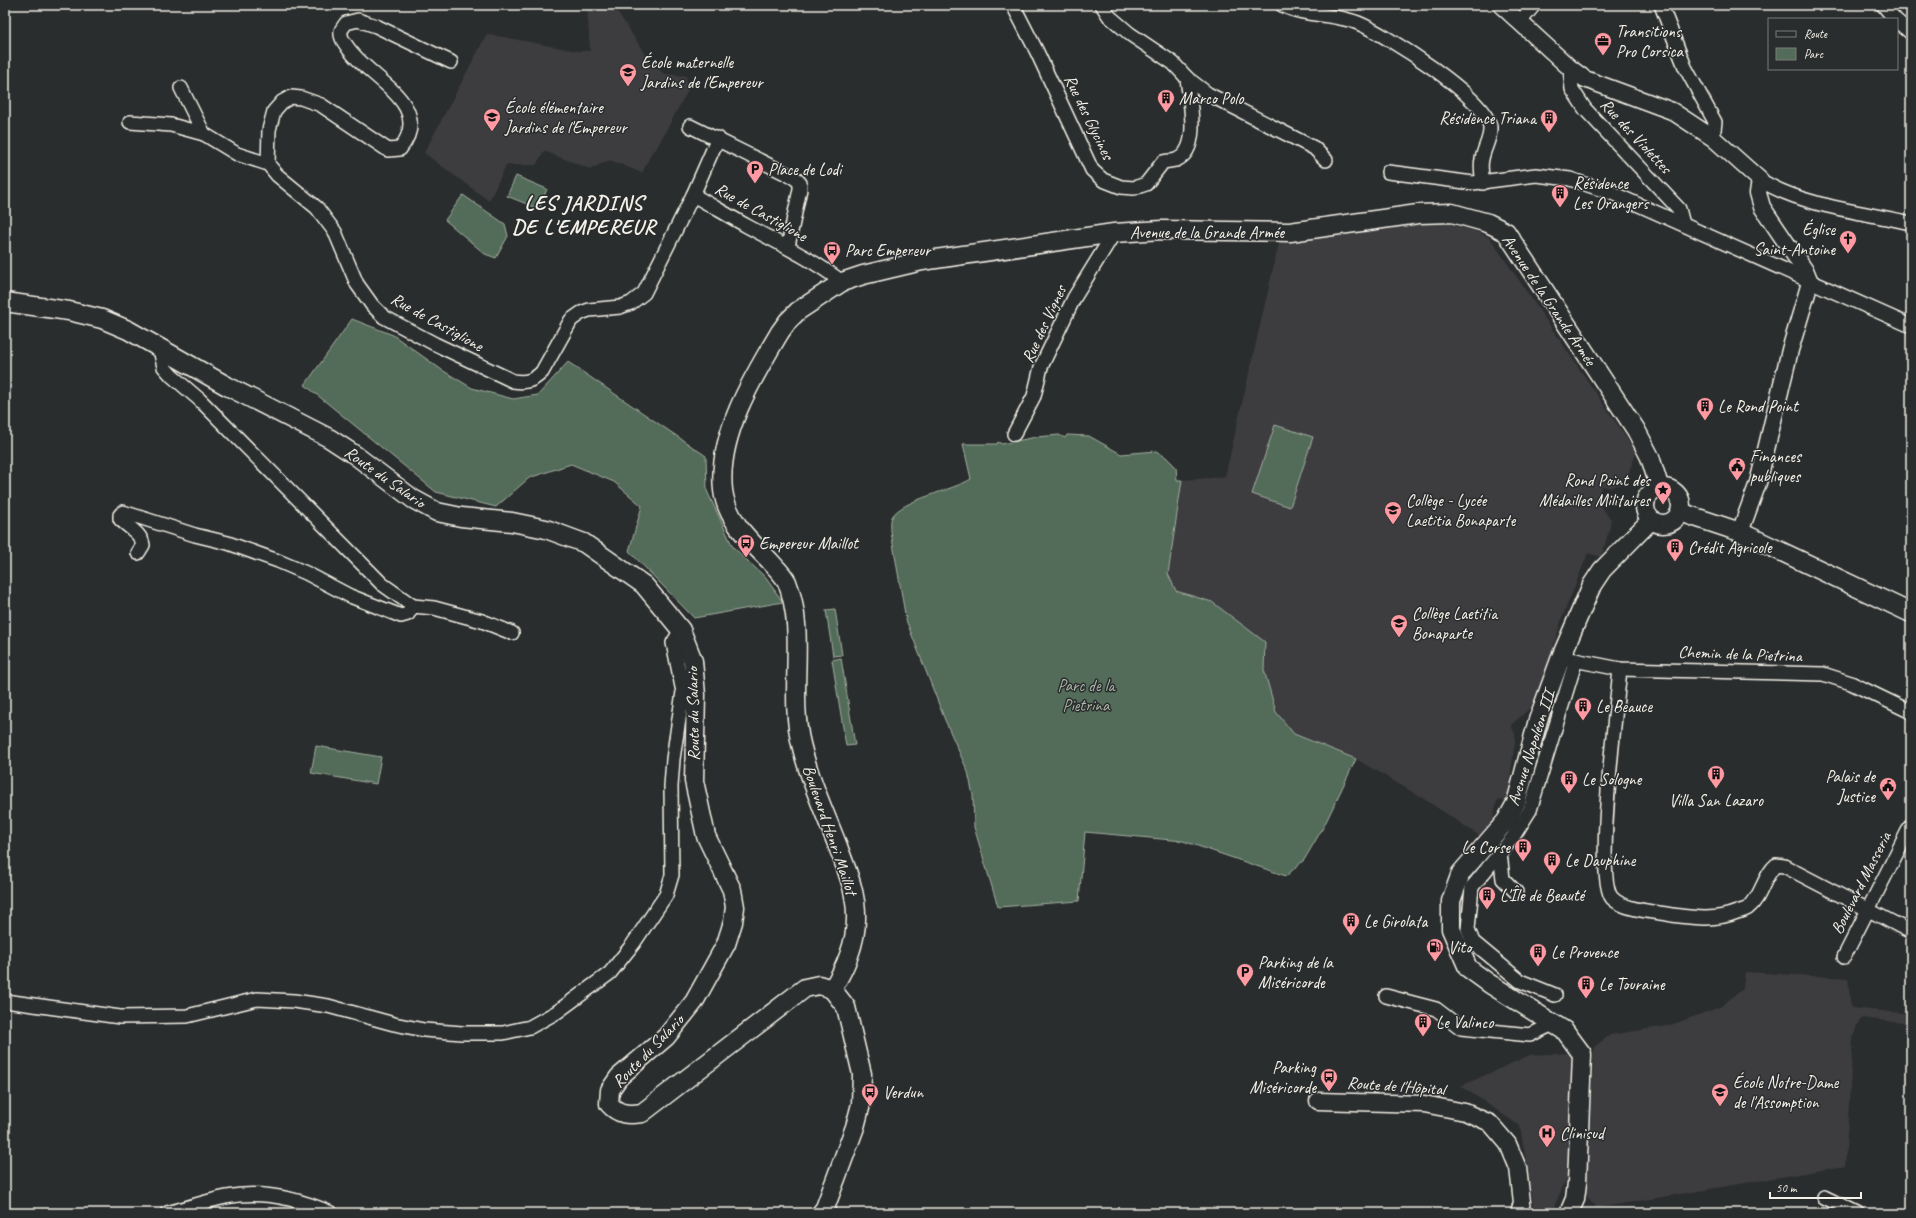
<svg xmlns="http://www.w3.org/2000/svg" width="1916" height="1218" font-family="Caveat,sans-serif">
  <rect width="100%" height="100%" fill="#2a2d2e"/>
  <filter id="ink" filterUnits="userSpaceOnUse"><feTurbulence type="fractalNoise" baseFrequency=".025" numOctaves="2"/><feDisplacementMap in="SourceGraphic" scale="8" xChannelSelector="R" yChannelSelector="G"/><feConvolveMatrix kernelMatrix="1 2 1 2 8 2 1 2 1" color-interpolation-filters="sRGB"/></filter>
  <g filter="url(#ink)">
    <g fill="#3e3c40">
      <path d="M587,5H613L652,65L665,74L686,76L688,90L655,151L653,150L642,173L610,160L590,169L544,151L536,165H506L489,201L424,153L487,34L577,51H590Z"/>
      <path d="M1425,221L1450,224L1476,231L1490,238L1636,452L1628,475L1622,484L1610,488L1602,486L1596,501L1611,519L1609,531L1601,557L1588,553L1562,618L1544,677L1530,708L1511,725L1515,734V741L1507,801L1497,800L1493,819L1480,836L1421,797L1356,759L1294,734L1276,712L1271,702L1264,670L1265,642L1212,602L1176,591L1168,574L1182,480L1225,477L1279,243L1406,222Z"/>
      <path d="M1745,972L1848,978L1851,1008L1911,1014V1024L1862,1018L1857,1025L1853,1039L1845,1166L1597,1208L1586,1195L1594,1047L1610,1035L1668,1026L1720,1007L1743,989Z"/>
      <path d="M1571,1053L1570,1170L1554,1207L1535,1213L1520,1126L1461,1086L1530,1055Z"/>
    </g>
    <g fill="#536c5a" stroke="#a4aea1">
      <path d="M516,176L547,189L539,209L507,196Z"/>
      <path d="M463,195L505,224L508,236L496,258L485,254L445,220Z"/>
      <path d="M352,319L393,335L442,370L472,388L513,399L538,395L568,362L706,456L707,491L733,547L765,577L783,602L694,618L629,551L642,506L614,482L571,464L529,478L496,507L436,492L305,385Z"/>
      <path d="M1275,425L1313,437L1290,507L1252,494Z"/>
      <path d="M1059,435L1065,438L1067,435L1089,436L1121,454L1156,451L1166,457L1176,467L1177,480H1182L1168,574L1176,591L1212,602L1265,642L1264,670L1276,712L1294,734L1356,759L1324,826L1304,860L1286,876L1183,841L1085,832L1079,901L998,907L974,827L973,795L968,772L945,720L906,620L891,532C891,527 890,521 892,517C901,500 954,490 971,479L963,444H997L998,442L1002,444L1036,437Z"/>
      <path d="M835,609L842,655L833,656L826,610Z"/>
      <path d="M841,658L855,745L846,746L832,660Z"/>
      <path d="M316,746L381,757L376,784L311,773Z"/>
    </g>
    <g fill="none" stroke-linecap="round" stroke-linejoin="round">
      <defs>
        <g id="minor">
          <path d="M1013,5L1037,52L1092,170L1103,180L1121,187L1134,188L1146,184L1163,162C1167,161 1172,161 1176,160C1202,150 1189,99 1187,78"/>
          <path d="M1102,5L1109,16L1130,34L1173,63L1187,78L1208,94L1314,148L1326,160"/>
          <path d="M1282,5C1305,17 1334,13 1358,23C1385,34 1487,98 1490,127C1491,139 1484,147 1482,159C1480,166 1482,176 1483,183"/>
          <path d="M1661,5L1685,67L1715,122L1713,138"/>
          <path d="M1883,5L1895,19"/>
          <path d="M1897,21L1911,33"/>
          <path d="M1520,22L1534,5"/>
          <path d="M451,62L376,26L358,20L346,23C345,25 342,28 341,31C340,36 343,41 346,45C367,79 436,103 400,149L388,150L321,105L301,98L291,97L282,102L274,111L269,130L268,164L277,175L317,208L335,232L357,284L372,305L384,317L435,344L513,381C526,383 533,381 542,372L571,320L581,313L589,310L620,307L631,303L644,293L693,195L718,138"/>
          <path d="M1570,68L1572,89L1585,109L1679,209L1683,224"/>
          <path d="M181,88L204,134L237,154L268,164"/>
          <path d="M130,122L171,125L204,134"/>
          <path d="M690,126L795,178L800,183V189L788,246"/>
          <path d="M1388,172L1473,183L1536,175L1570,179L1612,193L1911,326"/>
          <path d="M1760,180C1802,206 1862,212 1911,223"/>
          <path d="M693,195C711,205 729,216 747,226C780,244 812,259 842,282"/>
          <path d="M160,349L164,367L172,376L200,400L382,584L413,606L434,608L482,621L512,633"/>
          <path d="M1014,434L1034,396L1041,367L1074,298L1114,233"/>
          <path d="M138,553L143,545C141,533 128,527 120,519V515L123,512L195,535L228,543L278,561L306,573L350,596L401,616L408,614L413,606"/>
          <path d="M1569,659L1620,669L1823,674L1851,683L1911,712"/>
          <path d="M1620,669C1617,705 1594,877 1612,898C1623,910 1656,912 1672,915C1695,918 1715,921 1737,912C1741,911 1745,910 1748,908C1762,897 1763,876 1776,865L1784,866L1911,932"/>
          <path d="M1500,853L1503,879L1516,892"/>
          <path d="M1844,957L1911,825"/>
          <path d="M1555,995L1520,981L1473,942L1468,929L1472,887L1513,837L1530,810L1576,660"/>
          <path d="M1386,996L1436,1009L1461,1028L1530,1035L1553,1024"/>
          <path d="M5,1001L120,1017L187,1016L257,999L294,1001L328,1006L394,1024L424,1030L462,1033H503L530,1027L557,1012L610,973L633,944L666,895L672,875L671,786L673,759L683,692L673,643L681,630"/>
          <path d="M1824,1197L1857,1213"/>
          <path d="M167,1213C187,1208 206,1201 226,1197C261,1190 299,1199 331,1213"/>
        </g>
        <g id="tertiary">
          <path d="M1501,5L1570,68L1585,79L1672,111L1713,138L1760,180L1758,193L1762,207L1806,272L1810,282L1807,293L1790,350L1758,483L1740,532"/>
          <path d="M1318,1101L1424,1104L1465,1112L1490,1123L1508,1144L1518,1168L1522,1202L1519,1213"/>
        </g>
        <g id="secondary">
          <path d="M5,302L69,311L102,319L128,330L227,386L329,438L355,455L413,499L437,512L461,517L512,522L546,529L584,543L644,585L681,630L693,661L696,695L694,781L706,836L732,890L735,907L733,922L726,944L694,1002L666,1037L619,1077L610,1090L609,1104C619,1115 628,1115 642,1113L805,988L819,985L832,989"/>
          <circle cx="1663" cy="506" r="18"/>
          <path d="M1680,512L1740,532L1911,613"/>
          <path d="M832,989C845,969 856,943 856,919C857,893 846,868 837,844C824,811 809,778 801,744C788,691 807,633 787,582C783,574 774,566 769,560C750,541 726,519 723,490C717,436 753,377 780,332L788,321L798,311L842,282L863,275L922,261L1114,233L1162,230L1290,232L1418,214L1452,213L1488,223L1506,232L1636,430L1650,457L1660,489"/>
          <path d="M821,1213L825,1208L855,1127L861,1104L862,1074L846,1007L832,989"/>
          <path d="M1569,1213L1575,1199L1577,1183L1582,1054L1565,1031L1490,984L1468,968L1451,929V901L1461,873L1506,821L1516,803L1538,720L1561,657L1592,585L1602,570L1651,520"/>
        </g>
      </defs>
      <use href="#minor" stroke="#f4f1e8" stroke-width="16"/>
      <use href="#tertiary" stroke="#f4f1e8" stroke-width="19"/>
      <use href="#secondary" stroke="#f4f1e8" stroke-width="21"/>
      <use href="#minor" stroke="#2a2d2e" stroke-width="13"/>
      <use href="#tertiary" stroke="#2a2d2e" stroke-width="16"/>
      <use href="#secondary" stroke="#2a2d2e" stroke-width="18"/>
    </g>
  </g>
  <defs>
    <symbol id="office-pin" viewBox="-11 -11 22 30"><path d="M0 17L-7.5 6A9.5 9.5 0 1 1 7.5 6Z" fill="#ff9aa2" stroke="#2a2d2e"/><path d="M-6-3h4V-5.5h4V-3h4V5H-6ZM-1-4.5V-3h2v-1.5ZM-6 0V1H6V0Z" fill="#111"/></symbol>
    <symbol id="school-pin" viewBox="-11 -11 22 30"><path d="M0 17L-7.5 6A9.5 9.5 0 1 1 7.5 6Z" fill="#ff9aa2" stroke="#2a2d2e"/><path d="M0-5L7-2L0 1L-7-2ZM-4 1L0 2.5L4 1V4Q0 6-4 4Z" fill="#111"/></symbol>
    <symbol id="building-pin" viewBox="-11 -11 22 30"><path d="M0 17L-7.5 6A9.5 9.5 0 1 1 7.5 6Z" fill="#ff9aa2" stroke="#2a2d2e"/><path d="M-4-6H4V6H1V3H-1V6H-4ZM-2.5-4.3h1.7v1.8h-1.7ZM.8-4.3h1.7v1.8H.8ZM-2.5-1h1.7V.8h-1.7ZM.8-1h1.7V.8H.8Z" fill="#111"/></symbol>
    <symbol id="parking-pin" viewBox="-11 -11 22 30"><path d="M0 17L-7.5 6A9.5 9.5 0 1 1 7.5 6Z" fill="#ff9aa2" stroke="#2a2d2e"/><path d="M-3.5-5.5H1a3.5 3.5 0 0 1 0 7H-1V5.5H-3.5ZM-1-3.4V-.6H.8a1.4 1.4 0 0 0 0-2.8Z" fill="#111"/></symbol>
    <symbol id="church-pin" viewBox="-11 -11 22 30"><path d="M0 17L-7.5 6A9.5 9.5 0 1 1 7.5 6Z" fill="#ff9aa2" stroke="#2a2d2e"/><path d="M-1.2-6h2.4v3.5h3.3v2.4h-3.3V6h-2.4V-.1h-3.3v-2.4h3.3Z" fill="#111"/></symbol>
    <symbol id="bus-pin" viewBox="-11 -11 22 30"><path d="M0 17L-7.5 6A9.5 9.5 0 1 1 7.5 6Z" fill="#ff9aa2" stroke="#2a2d2e"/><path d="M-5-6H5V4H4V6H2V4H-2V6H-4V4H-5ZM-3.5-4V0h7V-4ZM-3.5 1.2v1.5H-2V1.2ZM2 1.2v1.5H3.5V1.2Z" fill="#111"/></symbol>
    <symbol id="civic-pin" viewBox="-11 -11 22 30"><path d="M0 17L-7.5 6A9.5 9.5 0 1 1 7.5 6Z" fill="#ff9aa2" stroke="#2a2d2e"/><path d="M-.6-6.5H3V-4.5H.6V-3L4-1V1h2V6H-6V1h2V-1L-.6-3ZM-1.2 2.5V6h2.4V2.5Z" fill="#111"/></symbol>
    <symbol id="sight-pin" viewBox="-11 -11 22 30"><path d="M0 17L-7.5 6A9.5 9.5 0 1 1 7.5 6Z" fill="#ff9aa2" stroke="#2a2d2e"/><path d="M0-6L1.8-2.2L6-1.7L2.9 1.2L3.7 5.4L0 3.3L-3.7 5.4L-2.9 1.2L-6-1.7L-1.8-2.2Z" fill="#111"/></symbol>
    <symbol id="fuel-pin" viewBox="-11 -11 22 30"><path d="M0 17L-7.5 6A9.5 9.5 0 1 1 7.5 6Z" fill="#ff9aa2" stroke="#2a2d2e"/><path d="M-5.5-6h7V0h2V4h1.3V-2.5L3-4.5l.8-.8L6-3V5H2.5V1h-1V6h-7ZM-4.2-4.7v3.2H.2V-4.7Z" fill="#111"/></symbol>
    <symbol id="hospital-pin" viewBox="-11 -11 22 30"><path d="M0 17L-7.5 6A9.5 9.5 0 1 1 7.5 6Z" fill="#ff9aa2" stroke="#2a2d2e"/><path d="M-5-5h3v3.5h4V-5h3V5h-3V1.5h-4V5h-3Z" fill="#111"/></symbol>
  </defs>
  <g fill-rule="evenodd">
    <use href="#office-pin" x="1593" y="31" width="20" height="27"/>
    <use href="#school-pin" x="618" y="62" width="20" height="27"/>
    <use href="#building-pin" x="1156" y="88" width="20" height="27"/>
    <use href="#school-pin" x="482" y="107" width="20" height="27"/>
    <use href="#building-pin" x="1539" y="108" width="20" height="27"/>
    <use href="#parking-pin" x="745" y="159" width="20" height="27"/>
    <use href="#building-pin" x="1550" y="183" width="20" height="27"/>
    <use href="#church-pin" x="1838" y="229" width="20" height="27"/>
    <use href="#bus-pin" x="822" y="240" width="20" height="27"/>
    <use href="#building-pin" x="1695" y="396" width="20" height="27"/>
    <use href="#civic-pin" x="1727" y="456" width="20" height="27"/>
    <use href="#sight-pin" x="1653" y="480" width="20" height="27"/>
    <use href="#school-pin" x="1383" y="500" width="20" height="27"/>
    <use href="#bus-pin" x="736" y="533" width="20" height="27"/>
    <use href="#building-pin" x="1665" y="537" width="20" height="27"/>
    <use href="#school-pin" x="1389" y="613" width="20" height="27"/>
    <use href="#building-pin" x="1573" y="696" width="20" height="27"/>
    <use href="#building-pin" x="1706" y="764" width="20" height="27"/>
    <use href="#building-pin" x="1559" y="769" width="20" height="27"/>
    <use href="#civic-pin" x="1878" y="776" width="20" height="27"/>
    <use href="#building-pin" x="1513" y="837" width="20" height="27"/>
    <use href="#building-pin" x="1542" y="850" width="20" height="27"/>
    <use href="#building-pin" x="1477" y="885" width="20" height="27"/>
    <use href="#building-pin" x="1341" y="911" width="20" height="27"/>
    <use href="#fuel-pin" x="1425" y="937" width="20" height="27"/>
    <use href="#building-pin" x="1528" y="942" width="20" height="27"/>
    <use href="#parking-pin" x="1235" y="962" width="20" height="27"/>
    <use href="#building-pin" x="1576" y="974" width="20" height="27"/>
    <use href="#building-pin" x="1413" y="1012" width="20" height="27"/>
    <use href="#bus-pin" x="1319" y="1067" width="20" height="27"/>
    <use href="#bus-pin" x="860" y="1082" width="20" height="27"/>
    <use href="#school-pin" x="1710" y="1082" width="20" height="27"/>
    <use href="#hospital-pin" x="1537" y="1123" width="20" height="27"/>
  </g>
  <g text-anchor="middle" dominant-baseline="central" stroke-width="3" stroke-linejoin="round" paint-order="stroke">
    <g font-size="17" fill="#f4f1e8" stroke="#2a2d2e" text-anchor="start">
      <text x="1616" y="31">Transitions<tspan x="1616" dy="20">Pro Corsica</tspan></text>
      <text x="641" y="62">École maternelle<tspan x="641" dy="20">Jardins de l'Empereur</tspan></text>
      <text x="1179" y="98">Marco Polo</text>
      <text x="505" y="107">École élémentaire<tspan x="505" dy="20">Jardins de l'Empereur</tspan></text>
      <text x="1536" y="118" text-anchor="end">Résidence Triana</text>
      <text x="768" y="169">Place de Lodi</text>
      <text x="1573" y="183">Résidence<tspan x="1573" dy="20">Les Orangers</tspan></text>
      <text x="1835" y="229" text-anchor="end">Église<tspan x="1835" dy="20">Saint-Antoine</tspan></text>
      <text x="845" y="250">Parc Empereur</text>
      <text x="1718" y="406">Le Rond Point</text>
      <text x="1750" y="456">Finances<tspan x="1750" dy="20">publiques</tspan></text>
      <text x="1650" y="480" text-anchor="end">Rond Point des<tspan x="1650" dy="20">Médailles Militaires</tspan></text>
      <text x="1406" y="500">Collège - Lycée<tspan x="1406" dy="20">Laetitia Bonaparte</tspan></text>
      <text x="759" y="543">Empereur Maillot</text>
      <text x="1688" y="547">Crédit Agricole</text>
      <text x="1412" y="613">Collège Laetitia<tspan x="1412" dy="20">Bonaparte</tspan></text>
      <text x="1596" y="706">Le Beauce</text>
      <text x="1875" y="776" text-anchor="end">Palais de<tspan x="1875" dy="20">Justice</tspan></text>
      <text x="1582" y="779">Le Sologne</text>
      <text x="1716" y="800" text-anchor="middle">Villa San Lazaro</text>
      <text x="1510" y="847" text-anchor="end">Le Corse</text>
      <text x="1565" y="860">Le Dauphine</text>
      <text x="1500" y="895">L'Île de Beauté</text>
      <text x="1364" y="921">Le Girolata</text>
      <text x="1448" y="947">Vito</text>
      <text x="1551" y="952">Le Provence</text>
      <text x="1258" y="962">Parking de la<tspan x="1258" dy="20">Miséricorde</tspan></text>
      <text x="1599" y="984">Le Touraine</text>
      <text x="1436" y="1022">Le Valinco</text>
      <text x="1316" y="1067" text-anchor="end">Parking<tspan x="1316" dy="20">Miséricorde</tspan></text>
      <text x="1733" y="1082">École Notre-Dame<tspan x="1733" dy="20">de l'Assomption</tspan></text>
      <text x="883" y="1092">Verdun</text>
      <text x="1560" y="1133">Clinisud</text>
    </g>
    <g font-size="17" fill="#f4f1e8" stroke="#2a2d2e">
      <text transform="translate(1089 117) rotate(64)">Rue des Glycines</text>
      <text transform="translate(1636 136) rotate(47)">Rue des Violettes</text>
      <text transform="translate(761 212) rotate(29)">Rue de Castiglione</text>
      <text x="1207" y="232">Avenue de la Grande Armée</text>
      <text transform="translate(1549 300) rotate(56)">Avenue de la Grande Armée</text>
      <text transform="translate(437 322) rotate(29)">Rue de Castiglione</text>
      <text transform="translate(1044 324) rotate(-65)">Rue des Vignes</text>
      <text transform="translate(385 477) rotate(35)">Route du Salario</text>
      <text transform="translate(1740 654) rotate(2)">Chemin de la Pietrina</text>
      <text transform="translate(693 714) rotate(-91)">Route du Salario</text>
      <text transform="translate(1531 748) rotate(-72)">Avenue Napoléon III</text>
      <text transform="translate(830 830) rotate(71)">Boulevard Henri Maillot</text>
      <text transform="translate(1861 883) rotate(-63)">Boulevard Masseria</text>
      <text transform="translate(648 1051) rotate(-46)">Route du Salario</text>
      <text transform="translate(1396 1086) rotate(4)">Route de l'Hôpital</text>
    </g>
    <g font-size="17" fill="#acb5a8" stroke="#2a2d2e">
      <text x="1086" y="685">Parc de la<tspan x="1086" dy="20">Pietrina</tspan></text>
    </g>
    <g font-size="21" font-weight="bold" letter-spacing="1" fill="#f4f1e8" stroke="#2a2d2e">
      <text x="584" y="203">LES JARDINS<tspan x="584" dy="24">DE L'EMPEREUR</tspan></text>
    </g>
  </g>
  <rect width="1916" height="1218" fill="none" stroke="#2a2d2e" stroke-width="20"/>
  <rect x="10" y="10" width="1896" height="1198" fill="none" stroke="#f4f1e8" stroke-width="1.5" filter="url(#ink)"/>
  <rect x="1768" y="18" width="130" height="52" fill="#2a2d2e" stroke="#7b7b78"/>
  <rect x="1776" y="31" width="20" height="6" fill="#2a2d2e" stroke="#7b7b78"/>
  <text x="1804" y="38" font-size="12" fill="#f4f1e8">Route</text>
  <rect x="1776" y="48" width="20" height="12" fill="#536c5a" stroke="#7b7b78"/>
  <text x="1804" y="58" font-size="12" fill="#f4f1e8">Parc</text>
  <path d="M1770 1192v6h91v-6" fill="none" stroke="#f4f1e8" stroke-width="2"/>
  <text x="1776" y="1192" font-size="12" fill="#f4f1e8" stroke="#2a2d2e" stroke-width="3" paint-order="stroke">50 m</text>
</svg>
